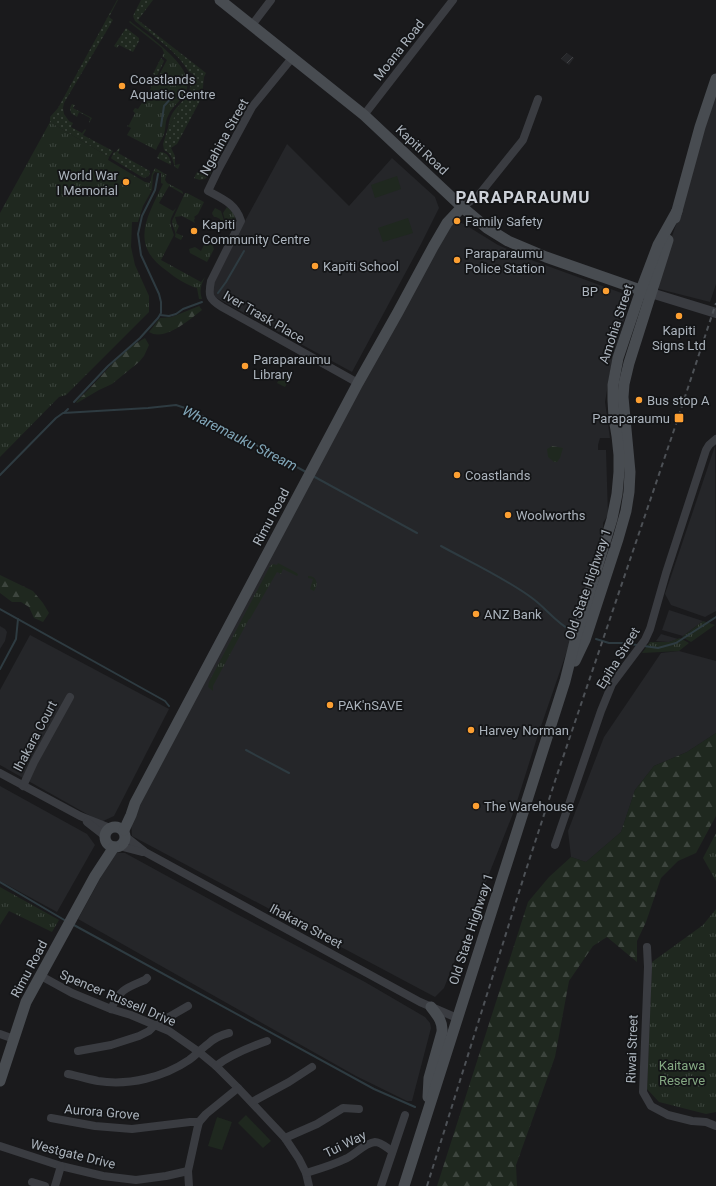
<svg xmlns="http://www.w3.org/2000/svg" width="716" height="1186" font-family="Roboto,sans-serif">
  <defs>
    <pattern id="industrial-furrows" width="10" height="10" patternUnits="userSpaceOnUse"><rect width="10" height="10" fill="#252629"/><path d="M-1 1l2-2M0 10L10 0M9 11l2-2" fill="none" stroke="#424346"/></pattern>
    <pattern id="grass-tufts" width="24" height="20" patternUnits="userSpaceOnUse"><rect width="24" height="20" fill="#1f281f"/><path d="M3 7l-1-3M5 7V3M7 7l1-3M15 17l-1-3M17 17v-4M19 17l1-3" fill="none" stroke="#3d453e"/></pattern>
    <pattern id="forest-firs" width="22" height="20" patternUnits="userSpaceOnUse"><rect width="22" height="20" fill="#1f281f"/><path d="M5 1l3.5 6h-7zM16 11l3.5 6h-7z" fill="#3d453e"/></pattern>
    <pattern id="garden-dots" width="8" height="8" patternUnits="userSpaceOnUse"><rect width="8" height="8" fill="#1f281f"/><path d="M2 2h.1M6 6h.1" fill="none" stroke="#3d453e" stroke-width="1.8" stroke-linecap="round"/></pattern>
  </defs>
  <rect width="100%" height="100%" fill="#1a1a1c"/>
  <g fill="#252629">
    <path d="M716,91V284L710,302L659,289L656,282L678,219Z"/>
    <path d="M287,144L349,206L392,158L435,197L439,208L421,244L352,372L213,296L209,287Z"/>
    <path d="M454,220L464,224L498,245L534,261L627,295L629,303L612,361L605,402L610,438H600L598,445V450H606L608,515L603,523V531L569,645L538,735L514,811L444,988L435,997L132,836L131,821L440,238Z"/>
    <path d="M715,446L716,611L705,617L671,605L665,594Z"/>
    <path d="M669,610L703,621L683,636L662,630Z"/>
    <path d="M0,626L5,629L7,632L5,641L0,649Z"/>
    <path d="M661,634L678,639L669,642L656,641Z"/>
    <path d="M30,635L169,709L114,816L101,822L0,765V690Z"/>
    <path d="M679,651L716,661V733L687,752L654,766L635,790L621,832L586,862L571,857L568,831L604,737L661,653Z"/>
    <path d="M0,786L87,834L95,845L57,912L0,881Z"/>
    <path d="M116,853H125L231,911L365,982L425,1017L430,1023L431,1028L412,1101H407L356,1076L78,919L113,855Z"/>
  </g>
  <path fill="url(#industrial-furrows)" d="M567,53L574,58L569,65L561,59Z"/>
  <g fill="url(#grass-tufts)">
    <path d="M130,21C146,34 194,66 187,88C184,100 172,105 168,116C165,121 166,128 164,134C162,140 158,144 156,150L127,135L131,128L127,126L129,125L135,113L133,111L135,108L138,109L149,92L153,83L156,84L158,80L157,79L167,60L162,56L164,53L162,48L129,22Z"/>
    <path d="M179,105L177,113L168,128C169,118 172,112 179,105Z"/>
    <path d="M50,122L109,157L108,160L145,182L150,183L149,188L152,190L143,206L138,222H132L131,247L135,265L149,296V312L66,395L59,397L0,457V213Z"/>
    <path d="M161,173L166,176L165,180L167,183L182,191L183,193V194L169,186L159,203L173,211L176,208C169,222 169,221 174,235L161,260L201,282L205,277C201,285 199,290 202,299H199L197,288C188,286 174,277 167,271C129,245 147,217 163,184L161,183Z"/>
    <path d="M185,193H187L204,202L198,214L194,217L195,218L194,220L195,223L182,216L175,217L177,224L179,226L176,233L183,236L181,240L175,237C177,232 172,227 172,221Z"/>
    <path d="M227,207C234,212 237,218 235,227L226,224L223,213Z"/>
    <path d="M215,208L221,211L225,224L220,226L221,224L220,219L216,217H214L212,213Z"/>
    <path d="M211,241L214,249L207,262L190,253L189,249L195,247L201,251L205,243Z"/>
    <path d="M284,371L290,373L289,375L291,376L285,387L277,383Z"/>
    <path d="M278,563L297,573L298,575L297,576L283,569L281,574L277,572L250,619H249L213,686V691L208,687L209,682L270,566L273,564L277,565Z"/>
    <path d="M308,576C317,576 319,584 314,591L310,589L313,579L308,578Z"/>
    <path d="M703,621L715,625L691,642L682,637Z"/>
    <path d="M680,638L689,643L679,651L642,653L650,642H669Z"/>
    <path d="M716,833V881L703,858Z"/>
    <path d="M0,887L59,920L52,932L9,911L0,925Z"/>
    <path d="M716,909V1112L706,1114L659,1102L647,1089L652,962L703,925Z"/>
  </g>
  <g fill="url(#forest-firs)">
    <path d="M199,306L202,310C190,319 165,342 149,332L160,318L172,317Z"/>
    <path d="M145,338L149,345L144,356L139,362L112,384L99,390L77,403L76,402L92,386L114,362L133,345Z"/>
    <path d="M552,446L563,448L560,458L557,462H554L548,457L547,449Z"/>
    <path d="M0,575L33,591L43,603L49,613L43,622L34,618L29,607L21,602H12L0,593Z"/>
    <path d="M716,733V816L696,853L678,861L661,878L646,922L637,941V962L607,937L593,946L569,981L555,1057L516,1165L517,1186H437L528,902L549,877L571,857L586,862L621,832L635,790L654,766L687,752Z"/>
  </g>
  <g fill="url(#garden-dots)">
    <path d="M117,0H118L109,17L113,20L64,103L63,108L64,114L69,121L73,123L71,127L82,133L85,129L86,130L83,135L113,151L109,157L50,122V117L58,108Z"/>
    <path d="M141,0H153L138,20L206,73L204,77L202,97L177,144L171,148L175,156V165L180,164L178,169L175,167C172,159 172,154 164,150L163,144L168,128L177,113L179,105L187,96L190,88L191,83L194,81L195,77L193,74L189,72C177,51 153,36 135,21L133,16Z"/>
    <path d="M126,28L139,38V41L133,52L119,45L117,48L114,46Z"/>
    <path d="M161,58L164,61L157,76L153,74Z"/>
    <path d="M72,104L75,105L73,108L92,118L89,123L90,118L79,112L77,117L71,113L70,108Z"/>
    <path d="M217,142L224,145L213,169L209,167Z"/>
    <path d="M119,148L120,149L118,153L150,171L149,176L144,178L142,177L112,159L111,158L114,152H116Z"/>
    <path d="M160,152C167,152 171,158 171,165L157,158Z"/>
    <path d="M155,168L167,175L166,176L161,173L155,172L153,175L152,190L149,189L152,174Z"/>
    <path d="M208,169L212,171C208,179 202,182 194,178L197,172L204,175Z"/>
  </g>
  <g fill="#1f281f">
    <path d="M397,176L401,189L375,198L371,185Z"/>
    <path d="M408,218L413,233L383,242L378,228Z"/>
    <path d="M246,1115L271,1141L263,1148L238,1123Z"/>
    <path d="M217,1117L232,1122L222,1150L208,1146Z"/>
  </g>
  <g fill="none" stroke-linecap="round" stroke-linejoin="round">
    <g stroke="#2e3b41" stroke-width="2">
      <path d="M161,126L164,106L173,96"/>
      <path d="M218,293L226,282L244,251"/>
      <path d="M160,315L169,316L176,314L183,309L202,302"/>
      <path d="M74,402L108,366L140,338L158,318L161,313V302L159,294L141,255L138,234L142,216L155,190L158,174"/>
      <path d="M64,413L68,409"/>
      <path d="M0,475L56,418L63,413L148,408L176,405L191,410L306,472"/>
      <path d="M313,476L417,533"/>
      <path d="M441,546C470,562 505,578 532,598C546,608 556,623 572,631"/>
      <path d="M0,609L165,701L169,706"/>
      <path d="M596,639L609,643H623L637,645"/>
      <path d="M644,646L658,648L676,643L716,617"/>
      <path d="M0,669L16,639L18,619"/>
      <path d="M246,750L289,773"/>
      <path d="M0,882L66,921"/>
      <path d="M72,924L374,1089L415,1107"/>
    </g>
    <g stroke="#3a3c41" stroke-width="8">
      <path d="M252,25L271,0"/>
      <path d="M292,58L252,107L219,168L208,191C223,199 236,204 241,221L211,281C208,296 209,299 222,307L358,383"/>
      <path d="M364,115L453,0"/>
      <path d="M462,207L478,196L523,140L538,99"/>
      <path d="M0,773L80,816L110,828"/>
      <path d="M23,786L34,762L70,697"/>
      <path d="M87,822L105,836"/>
      <path d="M126,837L145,852L420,1002L457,1018"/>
      <path d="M555,845L601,711L612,684L645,640L650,629L666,573L706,450L709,445L716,439"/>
      <path d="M119,846L142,852"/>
      <path d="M647,947L648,967L643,1092L651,1106L668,1115L692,1121L706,1122L716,1126"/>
      <path d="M41,976L72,993L111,1009L131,1015L169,1031L199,1052L216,1066L238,1088L285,1138L299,1159L306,1173L309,1186"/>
      <path d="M111,1009C120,989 126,988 145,980L147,978"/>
      <path d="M0,1034L14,1039"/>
      <path d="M78,1051L111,1045L139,1036L149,1031L155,1025L188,1006"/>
      <path d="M216,1066C230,1055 250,1047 267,1041"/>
      <path d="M68,1074C78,1076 88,1079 98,1081C129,1086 164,1077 189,1060C196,1055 201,1049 208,1044C214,1038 221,1035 229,1033"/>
      <path d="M252,1102L289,1082L312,1067"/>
      <path d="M51,1118L95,1126L132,1129L190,1122H199"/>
      <path d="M285,1138L317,1124L343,1108L359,1109"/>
      <path d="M0,1146L61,1166L103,1176L136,1180L166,1176L188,1171"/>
      <path d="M306,1173C319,1169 333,1165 345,1159C355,1155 364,1143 375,1142C381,1142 387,1148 392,1151"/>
      <path d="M32,1182L45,1186"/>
      <path d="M55,1186L61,1166"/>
      <path d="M189,1186L188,1171L197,1130L199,1122L206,1114L238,1088"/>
      <path d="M381,1186L405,1115"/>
    </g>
    <path stroke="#3a3c41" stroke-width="10" d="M651,293L716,313"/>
    <g stroke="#484c51" stroke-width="11">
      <path d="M220,0L364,115L462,207L487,228L508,241L546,257L646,292"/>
      <path d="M675,218L700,127L716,79"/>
      <path d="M575,661L585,640L618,539L626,511L629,492L630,472L623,397L624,384L629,363L668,240"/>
      <circle cx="115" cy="837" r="10"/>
      <path d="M124,830L131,815L135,803L358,383L398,312L433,247L447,223L462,207"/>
      <path d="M0,1081L26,1002L95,876L114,847"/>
      <path d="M428,1097L429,1078L442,1032C443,1021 437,1015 431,1007"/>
      <path d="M404,1186L565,681L576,637L612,519L617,494L619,472V455L617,436L614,418L613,400V385L618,358L641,290L658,245L677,211"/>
    </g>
    <path stroke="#4d5156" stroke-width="2" stroke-dasharray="5 4" stroke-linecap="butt" d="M427,1186L525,873L556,778L673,433L716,303"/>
  </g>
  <g fill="#fc9f32" stroke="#141517" stroke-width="1.5">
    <circle cx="122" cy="86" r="4"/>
    <circle cx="126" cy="182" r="4"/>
    <circle cx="457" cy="221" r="4"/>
    <circle cx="194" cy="231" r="4"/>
    <circle cx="457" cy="260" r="4"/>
    <circle cx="315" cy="266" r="4"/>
    <circle cx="606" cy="291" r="4"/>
    <circle cx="679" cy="316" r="4"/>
    <circle cx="245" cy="366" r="4"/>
    <circle cx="639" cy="400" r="4"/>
    <rect x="674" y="413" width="10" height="10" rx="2"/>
    <circle cx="457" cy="475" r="4"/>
    <circle cx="508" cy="515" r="4"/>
    <circle cx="476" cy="614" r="4"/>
    <circle cx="330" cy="705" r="4"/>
    <circle cx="471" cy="730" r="4"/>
    <circle cx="476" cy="806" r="4"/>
  </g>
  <g text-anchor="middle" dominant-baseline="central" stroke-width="3.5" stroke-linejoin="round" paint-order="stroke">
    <g font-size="13" fill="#abb3bc" stroke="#141517">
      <text transform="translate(399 50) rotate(-52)">Moana Road</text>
      <text transform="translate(224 137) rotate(-61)">Ngahina Street</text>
      <text transform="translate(422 150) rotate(43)">Kapiti Road</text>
      <text transform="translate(264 317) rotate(30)">Iver Trask Place</text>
      <text transform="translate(616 324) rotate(-72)">Amohia Street</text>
      <text transform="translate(271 517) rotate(-62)">Rimu Road</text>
      <text transform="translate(588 584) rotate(-71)">Old State Highway 1</text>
      <text transform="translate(618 658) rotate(-58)">Epiha Street</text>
      <text transform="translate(35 736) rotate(-62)">Ihakara Court</text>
      <text transform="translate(306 926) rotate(28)">Ihakara Street</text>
      <text transform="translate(471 929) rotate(-72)">Old State Highway 1</text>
      <text transform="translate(29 969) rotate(-62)">Rimu Road</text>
      <text transform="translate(118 998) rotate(23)">Spencer Russell Drive</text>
      <text transform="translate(632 1049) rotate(-88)">Riwai Street</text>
      <text transform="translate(102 1112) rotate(5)">Aurora Grove</text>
      <text transform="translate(345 1144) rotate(-26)">Tui Way</text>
      <text transform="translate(73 1154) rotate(14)">Westgate Drive</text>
    </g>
    <g font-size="13" fill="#abb3bc" stroke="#141517" text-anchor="start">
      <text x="130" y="79">Coastlands<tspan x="130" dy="15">Aquatic Centre</tspan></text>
      <text x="118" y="175" text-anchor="end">World War<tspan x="118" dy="15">I Memorial</tspan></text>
      <text x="465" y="221">Family Safety</text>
      <text x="202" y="224">Kapiti<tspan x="202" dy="15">Community Centre</tspan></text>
      <text x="465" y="253">Paraparaumu<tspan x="465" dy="15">Police Station</tspan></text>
      <text x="323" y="266">Kapiti School</text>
      <text x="598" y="291" text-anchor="end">BP</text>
      <text x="679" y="330" text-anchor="middle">Kapiti<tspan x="679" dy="15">Signs Ltd</tspan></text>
      <text x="253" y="359">Paraparaumu<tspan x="253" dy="15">Library</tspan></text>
      <text x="647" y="400">Bus stop A</text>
      <text x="670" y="418" text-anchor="end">Paraparaumu</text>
      <text x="465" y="475">Coastlands</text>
      <text x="516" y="515">Woolworths</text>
      <text x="484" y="614">ANZ Bank</text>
      <text x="338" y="705">PAK'nSAVE</text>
      <text x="479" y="730">Harvey Norman</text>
      <text x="484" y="806">The Warehouse</text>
    </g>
    <g font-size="13" fill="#84a882" stroke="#141517">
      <text x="682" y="1065">Kaitawa<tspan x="682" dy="15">Reserve</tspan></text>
    </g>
    <g font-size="14" font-style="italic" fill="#81a6b8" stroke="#141517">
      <text transform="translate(240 438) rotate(27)">Wharemauku Stream</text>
    </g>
    <g font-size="17" font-weight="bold" letter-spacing="1" fill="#cdd1d8" stroke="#141517">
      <text x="523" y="197">PARAPARAUMU</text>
    </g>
  </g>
</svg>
